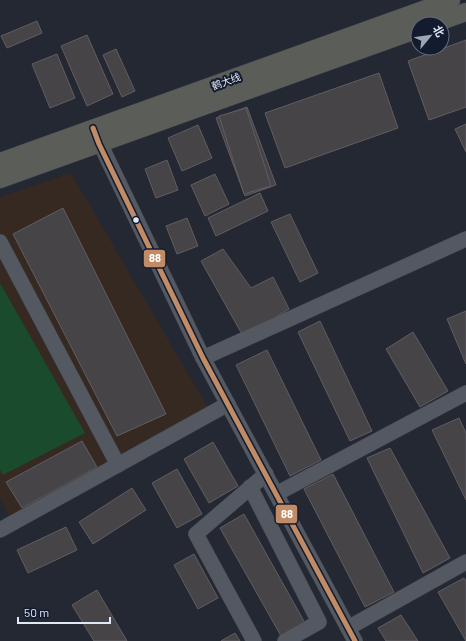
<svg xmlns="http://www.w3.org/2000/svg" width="466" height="641" font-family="Barlow,'Noto Sans SC',sans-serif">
  <rect width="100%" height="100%" fill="#232833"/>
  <path fill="#362922" d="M71,173L208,408L10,518L0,498V197Z"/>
  <path fill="#1a4b2c" d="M0,283L85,433L3,475L0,470Z"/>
  <g fill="#474448" stroke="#615d62">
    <path d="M37,21L42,33L7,48L1,36Z"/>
    <path d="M87,35L113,94L87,106L61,46Z"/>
    <path d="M466,40V107L429,120L408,61Z"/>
    <path d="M116,49L135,91L122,97L103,55Z"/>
    <path d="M57,54L75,98L50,108L32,64Z"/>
    <path d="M379,73L398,128L285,168L265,113Z"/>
    <path d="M247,107L276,185L245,196L216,118Z"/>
    <path d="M246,108L271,186L244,194L219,116Z"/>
    <path d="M466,124V152L455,129Z"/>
    <path d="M198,125L212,158L182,171L168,138Z"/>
    <path d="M167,160L178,190L156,198L145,169Z"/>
    <path d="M215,174L229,204L205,216L191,185Z"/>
    <path d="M260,193L268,211L216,236L208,218Z"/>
    <path d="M63,208L166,414L117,436L13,234Z"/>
    <path d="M290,214L318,273L300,282L271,222Z"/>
    <path d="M187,218L198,246L177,254L166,226Z"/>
    <path d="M223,249L251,288L273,277L289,309L243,336L201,261Z"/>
    <path d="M466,311V364L447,319Z"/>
    <path d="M320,321L372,431L350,441L298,332Z"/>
    <path d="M413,332L448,391L420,407L386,349Z"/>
    <path d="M267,350L321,460L290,476L236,365Z"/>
    <path d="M459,418L466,433V500L432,430Z"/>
    <path d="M82,441L97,467L22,508L6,482Z"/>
    <path d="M213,442L238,486L209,503L184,459Z"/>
    <path d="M390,448L450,558L423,573L367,458Z"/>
    <path d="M177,469L202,514L177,528L152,483Z"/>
    <path d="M333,474L394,592L365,607L304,489Z"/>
    <path d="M132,488L146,510L93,544L79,522Z"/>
    <path d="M244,514L305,623L281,636L220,528Z"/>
    <path d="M66,527L77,550L28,573L17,550Z"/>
    <path d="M194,554L218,598L198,609L174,565Z"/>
    <path d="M464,578L466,581V641L438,592Z"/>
    <path d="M97,590L127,641H94L72,605Z"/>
    <path d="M401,615L418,641H386L378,628Z"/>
    <path d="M235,633L240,641H221Z"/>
  </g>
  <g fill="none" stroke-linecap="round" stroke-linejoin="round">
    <defs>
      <g id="minor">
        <path d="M95,133L203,358L355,641"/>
        <path d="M0,242L118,465"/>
        <path d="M203,358L466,239"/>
        <path d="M250,487L319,622L285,641"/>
        <path d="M276,494L466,393"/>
        <path d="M0,530L228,404"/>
        <path d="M348,628L466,562"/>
        <path d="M254,641L196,534L266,474"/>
      </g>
      <g id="major">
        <path d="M432,24L466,12"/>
        <path d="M0,162L451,0"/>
        <path d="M0,179L418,29"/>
      </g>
    </defs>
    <use href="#minor" stroke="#3f444e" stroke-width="16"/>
    <use href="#major" stroke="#3f444e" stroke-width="19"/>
    <use href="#minor" stroke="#545861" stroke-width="15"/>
    <use href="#major" stroke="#5b5d58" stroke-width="18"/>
    <defs>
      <path id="bus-1" d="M93,128L99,144L203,358L355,641"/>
    </defs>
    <use href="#bus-1" stroke="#131c2f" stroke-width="8"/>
    <use href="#bus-1" stroke="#c18c65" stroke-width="5"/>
  </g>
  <circle fill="#e0e7f5" stroke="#131c2f" stroke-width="1.5" cx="136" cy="220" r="3.5"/>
  <g text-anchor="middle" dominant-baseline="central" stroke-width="4" stroke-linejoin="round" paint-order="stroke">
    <g font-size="10" fill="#e0e7f5" stroke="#131c2f">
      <text transform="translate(226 81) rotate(-20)">鹤大线</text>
    </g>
  </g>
  <g stroke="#131c2f" stroke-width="1.5">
    <rect x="143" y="249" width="23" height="19" rx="4" fill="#c18c65"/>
    <rect x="275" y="504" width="23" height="20" rx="4" fill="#c18c65"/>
  </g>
  <g font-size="11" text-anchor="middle" font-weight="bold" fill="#fff">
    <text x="155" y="262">88</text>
    <text x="287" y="518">88</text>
  </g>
  <g transform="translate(430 36) rotate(61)"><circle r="19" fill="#131c2f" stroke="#656d7e"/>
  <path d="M0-3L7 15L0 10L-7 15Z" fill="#9ea4b1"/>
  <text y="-6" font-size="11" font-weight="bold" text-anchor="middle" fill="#e0e7f5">北</text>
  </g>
  <path d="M18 617v6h92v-6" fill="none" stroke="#e0e7f5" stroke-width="2"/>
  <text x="24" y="617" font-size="12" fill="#e0e7f5" stroke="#131c2f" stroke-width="3" paint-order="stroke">50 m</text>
</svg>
